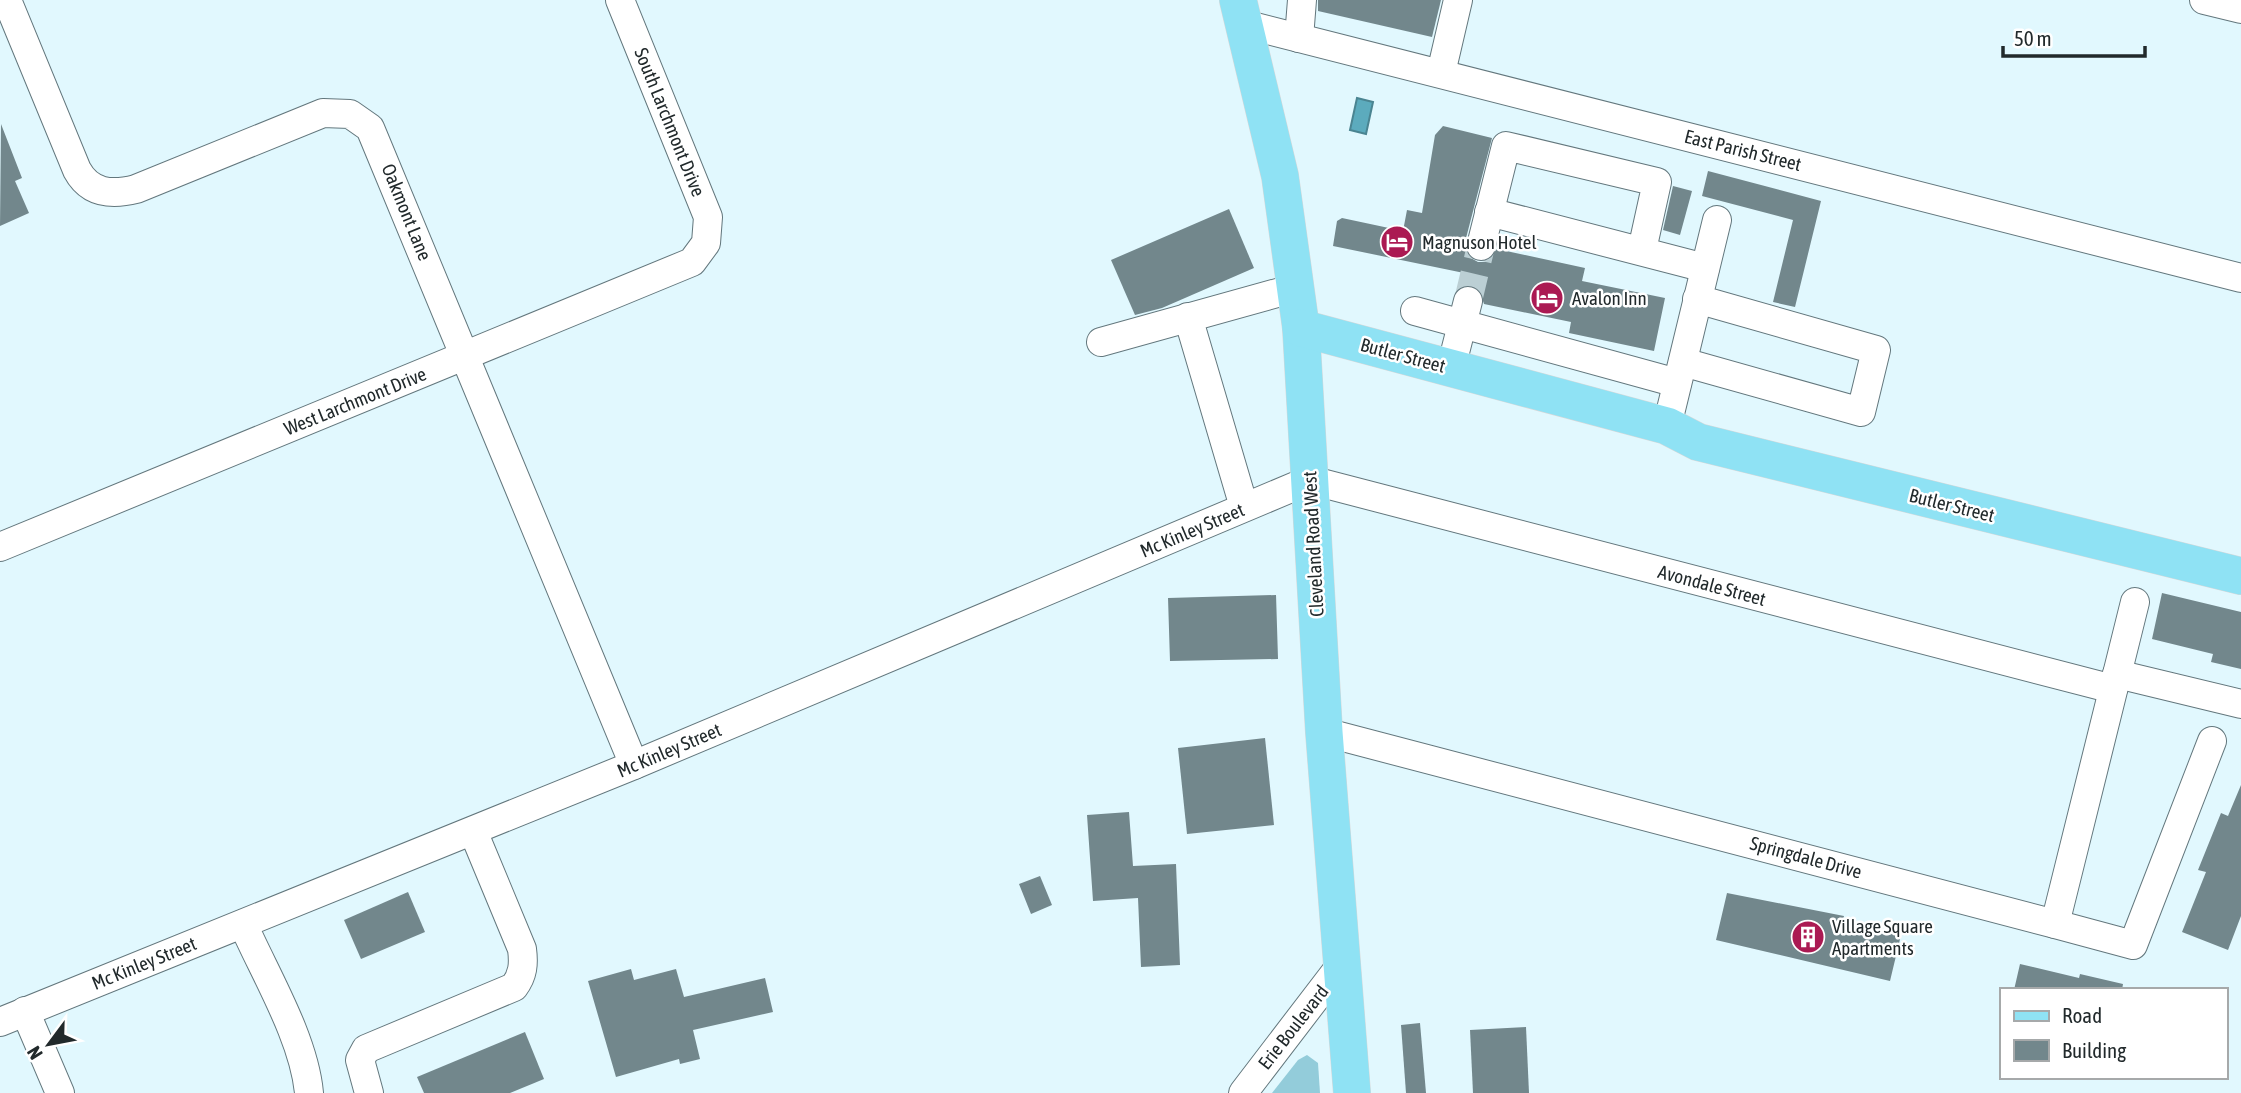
<svg xmlns="http://www.w3.org/2000/svg" width="2241" height="1093" font-family="'Asap Condensed',sans-serif">
  <rect width="100%" height="100%" fill="#e1f8fe"/>
  <path fill="#93ccda" d="M1307,1055L1318,1063L1320,1093H1272L1298,1060Z"/>
  <path fill="#5cabbd" stroke="#4a8491" stroke-width="2" d="M1357,98L1373,102L1366,134L1350,130Z"/>
  <g fill="#72878c">
    <path d="M1318,0H1441L1432,37L1318,11Z"/>
    <path d="M1,124L22,178L15,181L29,213L0,226Z"/>
    <path d="M1443,126L1492,138L1465,242L1469,257L1478,262H1486L1497,249L1585,268L1582,281L1665,298L1654,351L1569,333L1571,322L1484,304L1479,289L1471,285L1461,286L1464,273L1333,246L1337,221L1342,218L1403,231L1407,210L1422,213L1435,135Z"/>
    <path d="M1708,171L1821,201L1795,307L1773,302L1793,220L1702,196Z"/>
    <path d="M1673,186L1692,191L1680,235L1663,230Z"/>
    <path d="M1229,209L1254,268L1162,308L1135,315L1111,260Z"/>
    <path d="M2162,593L2241,612V669L2211,662L2213,654L2152,639Z"/>
    <path d="M1276,595L1278,659L1170,661L1168,598Z"/>
    <path d="M1265,738L1274,825L1187,834L1178,748Z"/>
    <path d="M2241,785V916L2228,950L2182,932L2206,872L2198,870L2221,813L2228,816Z"/>
    <path d="M1129,812L1133,866L1176,864L1180,965L1141,967L1138,898L1093,901L1087,815Z"/>
    <path d="M1040,876L1052,905L1031,914L1019,884Z"/>
    <path d="M408,892L425,932L361,959L344,920Z"/>
    <path d="M1727,893L1844,916L1843,921L1901,935L1890,981L1716,940Z"/>
    <path d="M2020,964L2079,978L2080,974L2123,984L2122,990H2014Z"/>
    <path d="M631,969L634,980L676,969L684,997L765,978L773,1012L693,1030L700,1059L680,1064L679,1059L616,1077L588,981Z"/>
    <path d="M1420,1023L1426,1093H1406L1401,1025Z"/>
    <path d="M1526,1027L1529,1093H1473L1470,1030Z"/>
    <path d="M525,1032L544,1079L510,1093H424L417,1077Z"/>
  </g>
  <g fill="none" stroke-linecap="round" stroke-linejoin="round">
    <path stroke="#bbcfd4" stroke-width="28" stroke-dasharray="28 14" stroke-linecap="butt" d="M1468,301L1481,246"/>
    <defs>
      <g id="minor">
        <path d="M7,0L77,170C90,194 112,195 136,189L323,113L350,114L370,128L634,765"/>
        <path d="M2204,0L2241,9"/>
        <path d="M1244,24L2241,278"/>
        <path d="M1299,38L1302,0"/>
        <path d="M1441,73L1458,0"/>
        <path d="M1489,212L1705,268"/>
        <path d="M1481,246L1506,146L1657,182L1642,250"/>
        <path d="M1415,311L1677,383"/>
        <path d="M1188,317L1244,507"/>
        <path d="M1101,342L1295,288"/>
        <path d="M1683,362L1861,412L1876,350L1697,299"/>
        <path d="M1451,368L1468,301"/>
        <path d="M1667,426L1717,220"/>
        <path d="M0,547L692,262L706,243L708,217L620,0"/>
        <path d="M2117,674L2241,704"/>
        <path d="M1324,732L2055,924L2135,602"/>
        <path d="M243,924C265,974 304,1038 309,1093"/>
        <path d="M2055,924L2133,945L2212,741"/>
        <path d="M25,1011L60,1093"/>
        <path d="M0,1022L634,765L1310,480L2113,689"/>
        <path d="M369,1093L360,1060L366,1049L514,987C523,975 524,964 522,949L473,831"/>
        <path d="M1243,1093L1344,961"/>
      </g>
      <g id="major">
        <path d="M1238,0L1280,176L1301,328L1324,732L1352,1093"/>
        <path d="M1301,328L1667,426L1698,442L2241,576"/>
      </g>
    </defs>
    <use href="#minor" stroke="#63777d" stroke-width="30"/>
    <use href="#major" stroke="#d7d8d9" stroke-width="38"/>
    <use href="#minor" stroke="#fff" stroke-width="28"/>
    <use href="#major" stroke="#8fe2f4" stroke-width="37"/>
  </g>
  <defs>
    <symbol id="hotel-disc" viewBox="-11 -11 22 22"><circle r="9.5" fill="#ab1a53" stroke="#fff"/><path d="M-6-4.5h1.5V1H6V5H4.5V3h-9V5H-6ZM-4 0a1.8 1.8 0 1 1 3.6 0ZM.5 0V-2.5h3Q6-2.5 6 0Z" fill="#fff"/></symbol>
    <symbol id="building-disc" viewBox="-11 -11 22 22"><circle r="9.5" fill="#ab1a53" stroke="#fff"/><path d="M-4-6H4V6H1V3H-1V6H-4ZM-2.5-4.3h1.7v1.8h-1.7ZM.8-4.3h1.7v1.8H.8ZM-2.5-1h1.7V.8h-1.7ZM.8-1h1.7V.8H.8Z" fill="#fff"/></symbol>
  </defs>
  <g fill-rule="evenodd">
    <use href="#hotel-disc" x="1378" y="223" width="38" height="38"/>
    <use href="#hotel-disc" x="1528" y="279" width="38" height="38"/>
    <use href="#building-disc" x="1789" y="918" width="38" height="38"/>
  </g>
  <g text-anchor="middle" dominant-baseline="central" stroke-width="5" stroke-linejoin="round" paint-order="stroke">
    <g font-size="19" fill="#21292b" stroke="#fff">
      <text transform="translate(670 122) rotate(68)">South Larchmont Drive</text>
      <text transform="translate(1743 150) rotate(14)">East Parish Street</text>
      <text transform="translate(407 212) rotate(68)">Oakmont Lane</text>
      <text transform="translate(1403 355) rotate(15)">Butler Street</text>
      <text transform="translate(355 401) rotate(-22)">West Larchmont Drive</text>
      <text transform="translate(1952 505) rotate(14)">Butler Street</text>
      <text transform="translate(1192 530) rotate(-23)">Mc Kinley Street</text>
      <text transform="translate(1313 544) rotate(-93)">Cleveland Road West</text>
      <text transform="translate(1712 585) rotate(15)">Avondale Street</text>
      <text transform="translate(669 750) rotate(-23)">Mc Kinley Street</text>
      <text transform="translate(1806 857) rotate(15)">Springdale Drive</text>
      <text transform="translate(144 963) rotate(-22)">Mc Kinley Street</text>
      <text transform="translate(1293 1027) rotate(-52)">Erie Boulevard</text>
    </g>
    <g font-size="19" fill="#21292b" stroke="#fff" text-anchor="start">
      <text x="1422" y="242">Magnuson Hotel</text>
      <text x="1572" y="298">Avalon Inn</text>
      <text x="1832" y="926">Village Square<tspan x="1832" dy="22">Apartments</tspan></text>
    </g>
  </g>
  <rect x="2000" y="988" width="228" height="91" fill="#ffffff" stroke="#a6a9aa" stroke-width="2"/>
  <rect x="2014" y="1011" width="35" height="10" fill="#8fe2f4" stroke="#a6a9aa" stroke-width="2"/>
  <text x="2062" y="1023" font-size="21" fill="#21292b">Road</text>
  <rect x="2014" y="1040" width="35" height="21" fill="#72878c" stroke="#a6a9aa" stroke-width="2"/>
  <text x="2062" y="1058" font-size="21" fill="#21292b">Building</text>
  <g transform="translate(49 1044) rotate(238)" stroke="#ffffff" stroke-width="5" paint-order="stroke">
  <path d="M0-5L12 26L0 18L-12 26Z" fill="#21292b"/>
  <text y="-10" font-size="19" font-weight="bold" text-anchor="middle" fill="#21292b">N</text>
  </g>
  <path d="M2003 46v10h142v-10" fill="none" stroke="#21292b" stroke-width="3.5"/>
  <text x="2014" y="46" font-size="21" fill="#21292b" stroke="#ffffff" stroke-width="5" paint-order="stroke">50 m</text>
</svg>
